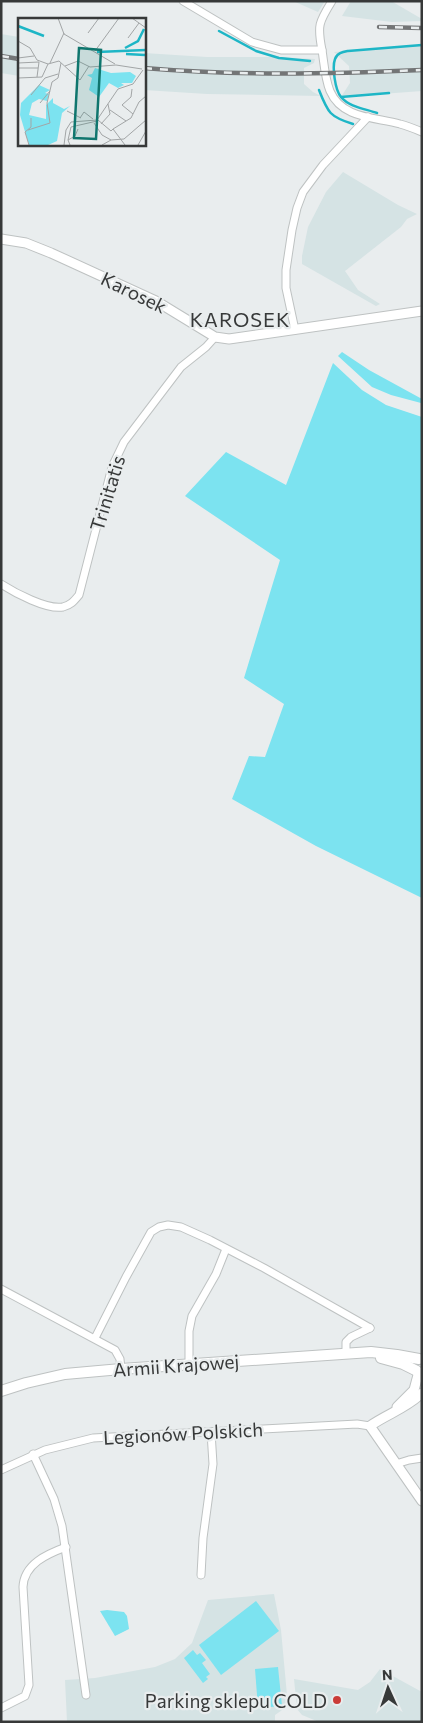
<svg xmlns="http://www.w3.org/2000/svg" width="423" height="1723" font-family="Commissioner,sans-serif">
  <rect width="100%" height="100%" fill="#e9edee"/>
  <g fill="#d5e3e4">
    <path d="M293,1H325L318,12Z"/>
    <path d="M351,1H391L422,19V21L392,22L342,16Z"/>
    <path d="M1,34L19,37V76L1,73Z"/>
    <path d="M422,45V91L341,97L350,83L349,66L334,52Z"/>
    <path d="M144,53L207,57H280L315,59L314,63L304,68V84L313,92L321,96L207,94L144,90Z"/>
    <path d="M343,172L398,205L417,214L407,219L401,227L345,271L358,290L380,304L376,306L302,264V256L308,227L326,192Z"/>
    <path d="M274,1594L281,1630L288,1706L275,1715V1722H67L65,1680L95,1678L155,1667L175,1659L192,1643L208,1600Z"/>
    <path d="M380,1669L422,1692V1722H319L302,1715L297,1709L294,1679L358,1690L370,1682Z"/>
  </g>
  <g fill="#7ce3f0">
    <path d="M342,352L369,370L422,399L421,403L391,395L372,387L338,356Z"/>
    <path d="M333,363L362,390L386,405L422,417V898L316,846L232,799L249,756L265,757L284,704L244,678L280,560L185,496L226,452L286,485Z"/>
    <path d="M256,1601L279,1631L221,1675L199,1645Z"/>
    <path d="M107,1610L124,1612L127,1616L129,1629L115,1636L100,1611Z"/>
    <path d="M193,1650L197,1655L200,1653L206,1660L202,1663L210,1674L206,1677L208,1679L203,1683L184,1658Z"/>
    <path d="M278,1667L282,1706L258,1708L255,1669Z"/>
  </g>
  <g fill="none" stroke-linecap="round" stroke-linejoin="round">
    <g stroke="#1eb6c6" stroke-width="2.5">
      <path d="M219,31L256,51L279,58L310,61"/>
      <path d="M319,90C328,113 330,117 353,124"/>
      <path d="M341,97L389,93"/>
      <path d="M377,113C366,109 349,107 341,97C335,90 332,67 335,59C337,53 343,52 348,51L422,45"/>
    </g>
    <defs>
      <g id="minor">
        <path d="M183,1L252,42L281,50H322C324,63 325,79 330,91C342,119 375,117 400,124C408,126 415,129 422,132"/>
        <path d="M322,50C317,25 319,22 332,1"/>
        <path d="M295,330L286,288V270L292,230L297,208L303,192L323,165L368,117"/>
        <path d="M1,584C15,593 47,610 63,607C71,605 74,601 79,595L112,467L124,442L181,367L206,347L215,337"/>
        <path d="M1,1289L115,1350L120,1359L121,1369"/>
        <path d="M95,1338L126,1277L151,1232L159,1227L168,1225L181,1227L210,1240L264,1268L370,1328"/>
        <path d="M346,1354V1342L351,1337L370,1328"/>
        <path d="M189,1364V1331L192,1316L216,1274L226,1249"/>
        <path d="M33,1454L54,1499L62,1526L86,1695"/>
        <path d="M396,1464L409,1460L422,1458"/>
        <path d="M1,1470L45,1450L93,1438L357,1424L370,1426"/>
        <path d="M201,1575L203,1538L213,1464L211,1432"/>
        <path d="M1,1708L25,1696L29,1685L23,1587C24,1564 47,1554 66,1547"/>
      </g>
      <g id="tertiary">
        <path d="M1,239L26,243L51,253L156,301L215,337L229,339L422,311"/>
        <path d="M422,1393C407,1408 387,1414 370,1426L422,1501"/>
        <path d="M397,1407L414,1390L418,1375"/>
      </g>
      <g id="secondary">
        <path d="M381,1358L403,1364L417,1371"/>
        <path d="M1,1391L26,1383L65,1374L121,1369L371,1352L397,1355L419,1359"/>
      </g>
    </defs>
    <use href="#minor" stroke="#bec2c2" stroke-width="9"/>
    <use href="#tertiary" stroke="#bec2c2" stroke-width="11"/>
    <use href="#secondary" stroke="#bec2c2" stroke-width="12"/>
    <use href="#minor" stroke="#fff" stroke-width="7"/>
    <use href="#tertiary" stroke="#fff" stroke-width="9"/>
    <use href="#secondary" stroke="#fff" stroke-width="10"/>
    <defs>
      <g id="rail">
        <path d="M379,27L422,28"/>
        <path d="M1,56L19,59"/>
        <path d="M144,68C236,76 329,74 422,70"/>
      </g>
    </defs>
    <use href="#rail" stroke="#737576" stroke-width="4.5"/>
    <use href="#rail" stroke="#e9edee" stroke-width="2.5" stroke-dasharray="8" stroke-linecap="butt"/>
  </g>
  <circle fill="#ca3c38" stroke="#e9edee" stroke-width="2" cx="337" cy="1700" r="5"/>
  <g text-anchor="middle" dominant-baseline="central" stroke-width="4.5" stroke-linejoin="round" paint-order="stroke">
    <g font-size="19" fill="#373939" stroke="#e9edee">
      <text transform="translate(134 292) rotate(26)">Karosek</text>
      <text transform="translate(107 493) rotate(-73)">Trinitatis</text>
      <text transform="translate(176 1365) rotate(-4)">Armii Krajowej</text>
      <text transform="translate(183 1433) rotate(-3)">Legionów Polskich</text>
    </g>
    <g font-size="19" fill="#373939" stroke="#e9edee" text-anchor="end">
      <text x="327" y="1700">Parking sklepu COLD</text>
    </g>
    <g font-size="20" letter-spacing="1" fill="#373939" stroke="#e9edee">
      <text x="240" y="319">KAROSEK</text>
    </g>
  </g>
  <g transform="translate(18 18)">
    <rect width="128" height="128" fill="#e9edee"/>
    <path d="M77,50L93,55L112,54L118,58L114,65H103L106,67L100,70L91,65L81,79L71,72L74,60L69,57L74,56ZM21,67L32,72L27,75L31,76L29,83L21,81L14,85L11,97L28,101V87L35,80V85L46,91L52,88L44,95L39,123L30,127H11L2,97L3,85Z" fill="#7ce3f0"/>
    <path fill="none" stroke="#1eb6c6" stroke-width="2.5" d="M0,8L26,18M107,30L120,23L126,11M79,34L128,32M108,36L127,37"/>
    <path fill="none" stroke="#a2a5a6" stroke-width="1" d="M40,0L46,16L97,46M114,0L128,10M70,15L81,0M110,20L121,5M0,23L12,30L19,42L30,46L41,43L62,62L71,48M77,33L101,0M0,40L16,38M0,45L21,44M32,45L46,15M47,48L60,43L72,49L98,47L124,51M0,50H20M19,59L21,44M0,60L24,59L30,46M114,71L113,79L104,87L115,96M13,77L27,60L40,56M22,85L32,73M92,92L108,103M49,93L63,100M62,100L66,94L75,101M79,102L100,71L115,66L125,52M80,102L93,113L95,111M76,105L84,117L93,122M83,106L92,96L90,86M10,112L32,105L29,85L34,64L40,60L43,45M50,122L57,118L60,111M11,127L7,114L13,109V100M46,127L48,112L53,104L79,102M52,127L50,122L53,109L79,103M84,127L93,122L106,121L128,102M107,127L95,111L113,100L121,84L128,78M120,127L128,113"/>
    <path fill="#0f766e" fill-opacity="0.15" stroke="#0f766e" stroke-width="2.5" d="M61,30L83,32L78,121L56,120Z"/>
    <rect width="128" height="128" fill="none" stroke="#373939" stroke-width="2.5"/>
  </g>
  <rect width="423" height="1723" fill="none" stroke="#373939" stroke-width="5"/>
  <g transform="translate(388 1688) rotate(357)" stroke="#e9edee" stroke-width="4" paint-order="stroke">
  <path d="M0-4L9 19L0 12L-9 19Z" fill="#373939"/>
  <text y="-8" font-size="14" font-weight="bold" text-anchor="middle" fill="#373939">N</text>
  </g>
</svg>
